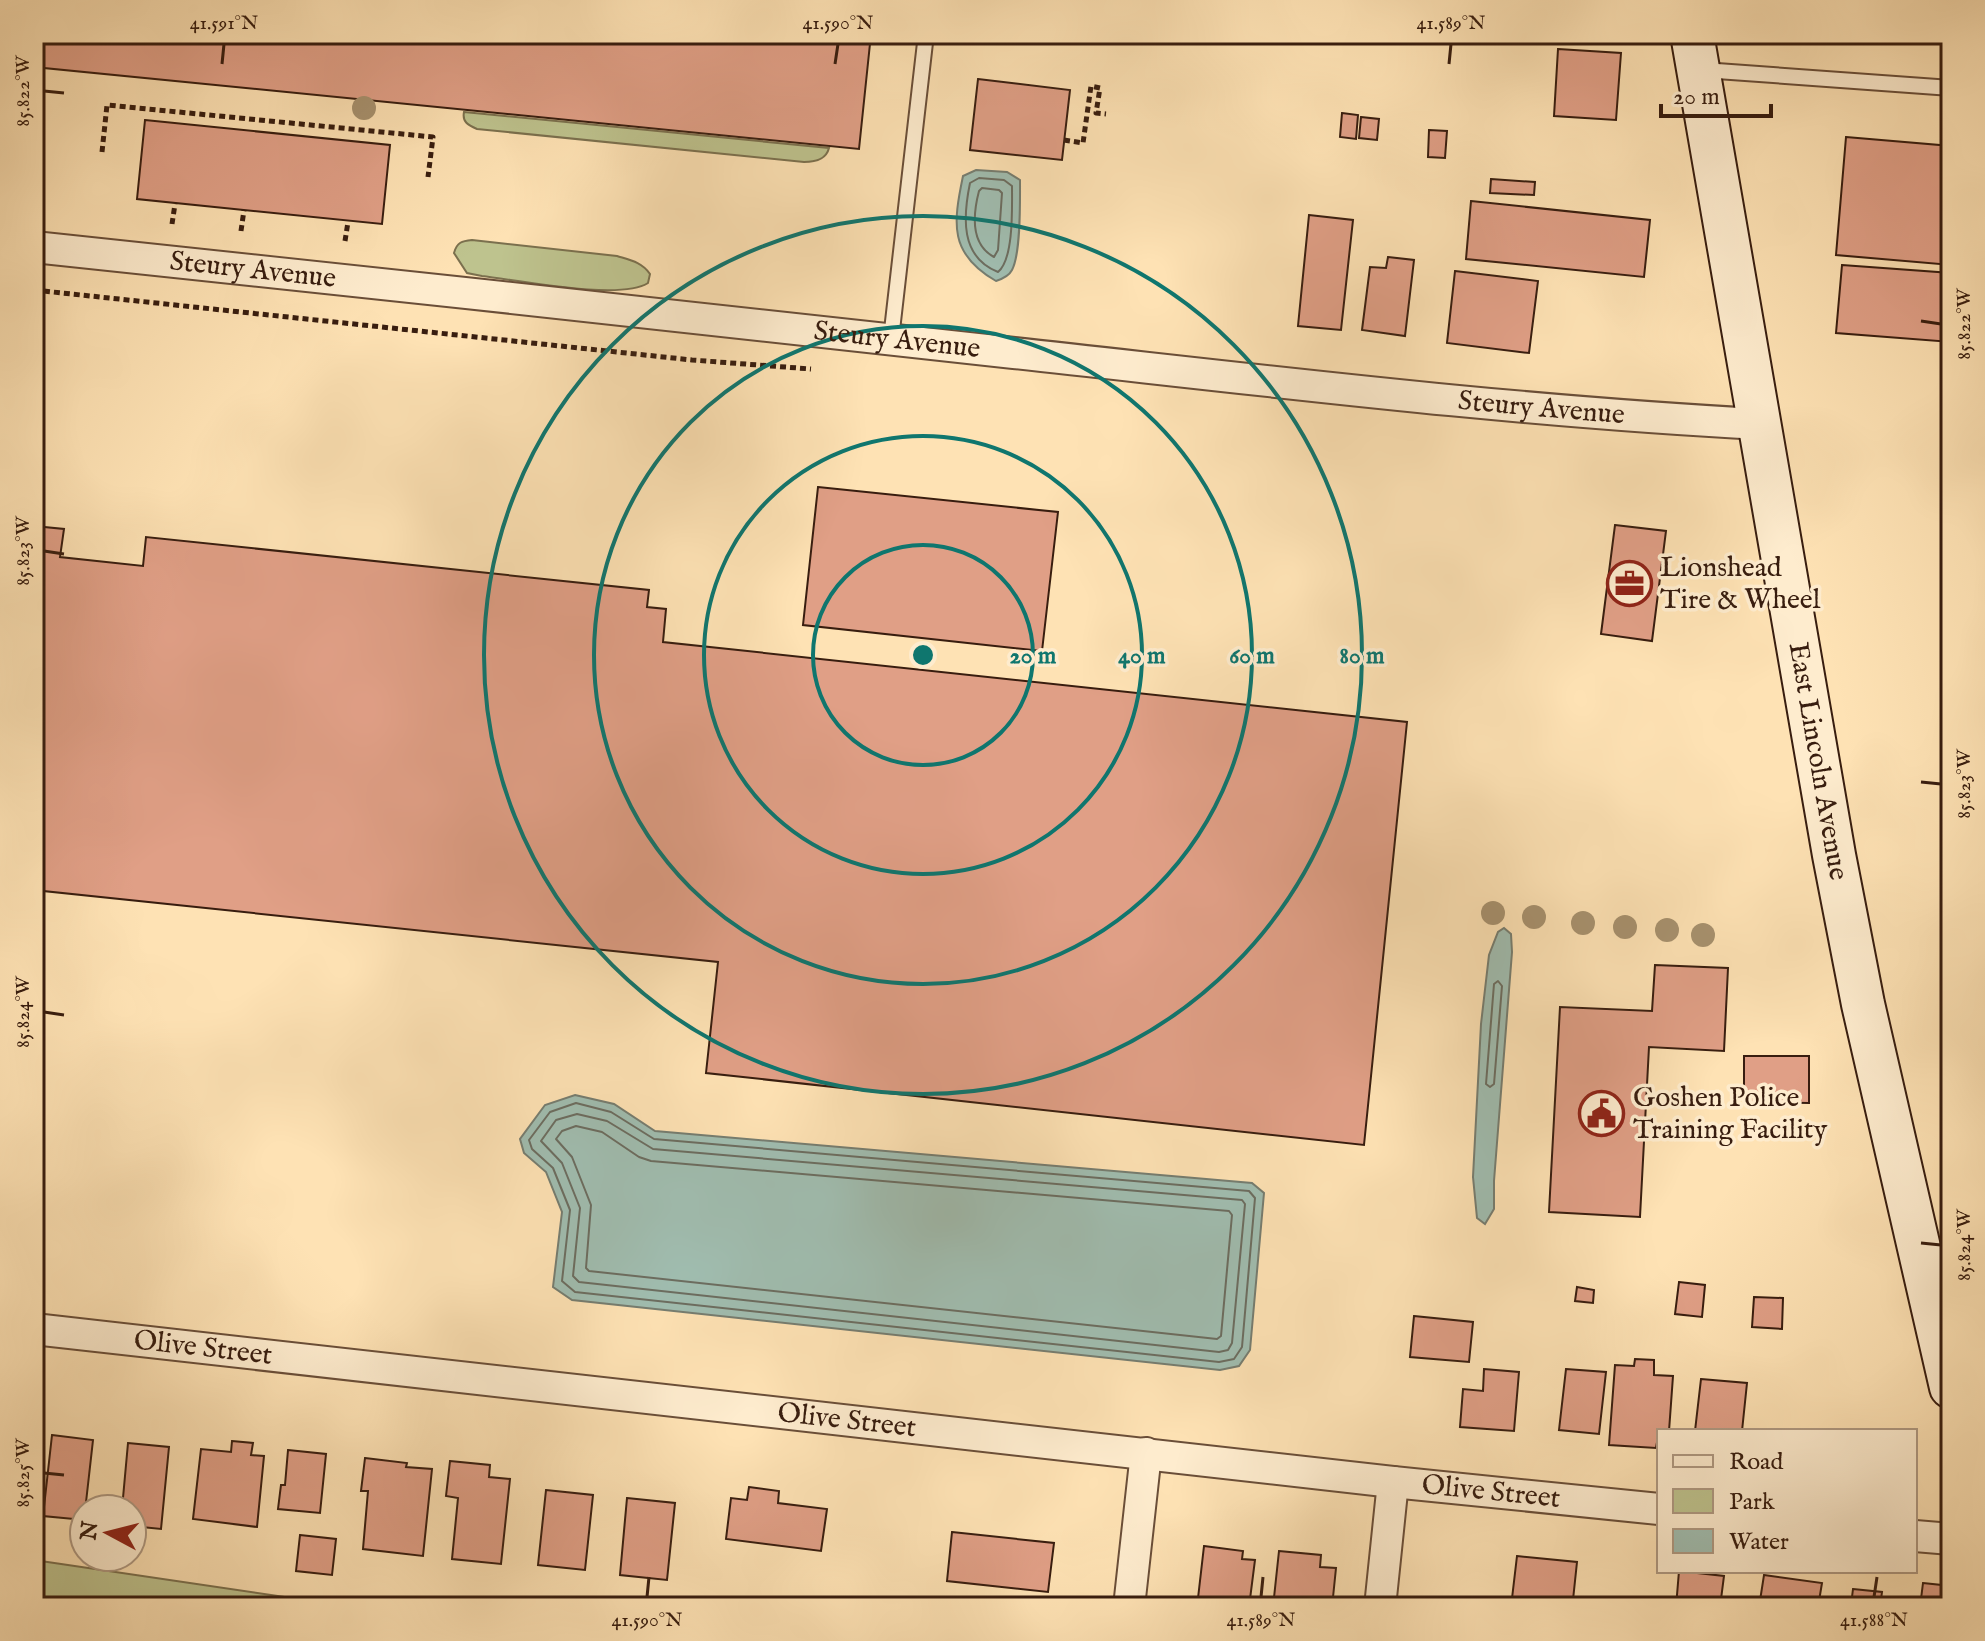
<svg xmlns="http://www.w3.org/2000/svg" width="1985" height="1641" font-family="'IM FELL English',serif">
  <rect width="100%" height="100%" fill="#fee2b4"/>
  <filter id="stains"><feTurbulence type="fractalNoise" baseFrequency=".0025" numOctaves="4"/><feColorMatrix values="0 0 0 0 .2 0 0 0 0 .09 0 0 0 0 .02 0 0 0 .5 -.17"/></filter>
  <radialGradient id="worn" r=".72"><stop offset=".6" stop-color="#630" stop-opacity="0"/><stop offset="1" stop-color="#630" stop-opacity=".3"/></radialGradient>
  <g fill="#bec38e" stroke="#7b704e" stroke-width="2">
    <path d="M464,112L829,148C826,160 815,162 804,162L477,129C468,125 462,122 464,112Z"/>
    <path d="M472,240L617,256C630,260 642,262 650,274L648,283C620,301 518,280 482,276L467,273L454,253C457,242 462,241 472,240Z"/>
    <path d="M34,1560L353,1607H34Z"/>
  </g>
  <g fill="#a0bdb0" stroke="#767d70" stroke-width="2">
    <path d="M976,170L1007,172L1020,180C1020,201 1021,253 1012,270C1009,276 1002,279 996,281C949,254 953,224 963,176Z"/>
    <path d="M1504,928L1511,934L1512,952L1494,1181V1209L1485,1224L1477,1218L1473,1177L1481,1024L1489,955L1498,932Z"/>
    <path d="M575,1095L614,1104L655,1131L1252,1183L1264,1193L1250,1350L1239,1366L1220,1370L572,1300L553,1287L562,1212L546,1172L524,1153L520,1139L545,1105Z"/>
  </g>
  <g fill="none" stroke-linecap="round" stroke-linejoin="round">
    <g stroke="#6c6d60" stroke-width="2">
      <path d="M979,178L1004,180L1012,186C1012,207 1014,259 998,272C960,257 963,217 970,183Z"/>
      <path d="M982,188L999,190L1002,193L998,250L994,257C970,244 973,214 979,191Z"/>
      <path d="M1498,981L1502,986L1494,1084L1490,1087L1486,1084L1494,984Z"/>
      <path d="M576,1103L611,1112L654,1139L1249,1191L1255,1198L1242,1347L1234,1359L1219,1362L575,1292L562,1281L570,1210L553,1168L532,1149L529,1140L550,1112Z"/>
      <path d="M577,1114L607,1121L653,1149L1242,1200L1245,1204L1232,1343L1228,1350L1219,1352L579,1282L573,1276L580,1208L562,1163L541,1141L556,1120Z"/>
      <path d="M576,1126L602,1132L639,1157L651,1161L1229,1211L1232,1215L1221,1336L1217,1339L589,1271L586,1268L591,1205L572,1157L556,1139L562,1131Z"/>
    </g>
  </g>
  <g fill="#e09f86" stroke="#381d0f" stroke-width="2">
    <path d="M34,34H871L859,149L34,67Z"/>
    <path d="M1558,49L1621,53L1616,120L1554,116Z"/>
    <path d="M978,79L1070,90L1062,160L970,150Z"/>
    <path d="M1342,113L1358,115L1356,139L1340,137Z"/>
    <path d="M1361,117L1379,119L1377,140L1359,138Z"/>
    <path d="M145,120L390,145L382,224L137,199Z"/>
    <path d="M1429,130L1447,131L1445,158L1428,157Z"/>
    <path d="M1846,137L1951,146V265L1836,255Z"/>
    <path d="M1491,179L1535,182L1534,195L1490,193Z"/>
    <path d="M1471,201L1650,220L1644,277L1466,259Z"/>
    <path d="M1309,215L1353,220L1341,330L1298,326Z"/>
    <path d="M1388,257L1414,260L1405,336L1362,330L1370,267L1386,268Z"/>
    <path d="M1842,265L1951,273V342L1836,333Z"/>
    <path d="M1455,271L1538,281L1529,353L1447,343Z"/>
    <path d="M818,487L1058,512L1042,651L803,625Z"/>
    <path d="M1615,525L1666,531L1652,641L1601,634Z"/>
    <path d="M34,526L64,529L60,557L143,566L146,537L649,590L647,607L666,609L663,642L1407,722L1364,1145L706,1073L718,962L34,890V815L40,762L34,761Z"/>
    <path d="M1655,965L1728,968L1724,1051L1649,1047L1640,1217L1549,1212L1560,1007L1652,1011Z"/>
    <path d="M1744,1056H1809V1103L1744,1102Z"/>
    <path d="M1679,1282L1705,1285L1702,1317L1675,1314Z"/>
    <path d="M1577,1287L1594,1290L1593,1303L1575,1301Z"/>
    <path d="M1754,1297L1783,1298L1782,1329L1752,1327Z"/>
    <path d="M1414,1316L1473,1322L1469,1362L1410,1357Z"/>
    <path d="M1635,1359L1654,1360V1375L1673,1376L1669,1431H1659L1656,1448L1609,1445L1615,1365L1634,1366Z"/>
    <path d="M1484,1369L1519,1372L1514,1431L1460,1427L1463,1389L1483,1391Z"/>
    <path d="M1566,1369L1606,1372L1599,1434L1559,1430Z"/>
    <path d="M1701,1379L1747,1383L1742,1431H1695Z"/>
    <path d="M52,1435L93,1440L84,1520L43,1516Z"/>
    <path d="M232,1441L253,1443L251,1455L264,1456L257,1527L193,1519L201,1449L231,1452Z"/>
    <path d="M128,1443L169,1447L161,1529L132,1526V1509H122Z"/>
    <path d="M288,1450L326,1454L320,1513L278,1509L281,1485H285Z"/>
    <path d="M365,1458L407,1463L406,1467L432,1469L423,1556L363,1549L368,1491H361Z"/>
    <path d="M450,1461L490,1465L489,1477L510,1479L501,1564L452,1559L458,1498L446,1496Z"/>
    <path d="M749,1487L779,1491L778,1503L827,1509L821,1551L726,1539L731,1498L747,1500Z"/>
    <path d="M546,1490L593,1495L585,1570L538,1565Z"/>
    <path d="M627,1498L675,1503L667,1580L620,1575Z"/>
    <path d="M952,1532L1054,1543L1048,1592L947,1581Z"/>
    <path d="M300,1535L336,1539L332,1575L296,1571Z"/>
    <path d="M1204,1546L1243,1551L1242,1559L1255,1560L1249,1607H1197Z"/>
    <path d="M1279,1551L1321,1555L1320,1567L1336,1568L1332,1607H1273Z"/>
    <path d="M1517,1556L1577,1562L1573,1600L1615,1607H1511Z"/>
    <path d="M1679,1571L1724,1576L1720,1607H1676Z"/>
    <path d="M1764,1575L1822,1583L1818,1607H1759Z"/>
    <path d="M1923,1583L1951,1586V1607H1920Z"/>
    <path d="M1853,1589L1882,1592L1880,1607H1843V1604L1851,1605Z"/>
  </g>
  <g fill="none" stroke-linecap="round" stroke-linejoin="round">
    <defs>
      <g id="lane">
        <path d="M1703,70L1951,88"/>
        <path d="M891,339L926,34"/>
      </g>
      <g id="street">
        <path id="s1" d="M34,247C361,281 687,317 1014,353C1262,380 1511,411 1761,424"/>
        <path id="s2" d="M34,1329L1393,1482L1659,1509"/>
        <path d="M1915,1536L1951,1539"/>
        <path d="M1129,1607L1146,1453"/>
        <path d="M1380,1607L1393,1482"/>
      </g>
      <g id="secondary">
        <path id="s3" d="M1692,34L1834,855L1863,1004L1951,1387"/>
      </g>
    </defs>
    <use href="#lane" stroke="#6a4e38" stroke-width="18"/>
    <use href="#street" stroke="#6a4e38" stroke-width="34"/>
    <use href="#secondary" stroke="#381d0f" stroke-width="46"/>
    <g stroke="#381d0f" stroke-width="5" stroke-dasharray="6 4" stroke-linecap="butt">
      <path d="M1064,140L1083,143L1091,86L1100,88L1096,113L1106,114"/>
      <path d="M102,152L107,105L433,137L428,177"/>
      <path d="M172,224L175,204"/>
      <path d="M241,231L244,210"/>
      <path d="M345,241L348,222"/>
      <path d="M34,290L692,360L811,369"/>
    </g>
    <use href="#lane" stroke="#feecce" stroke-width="14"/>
    <use href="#street" stroke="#feecce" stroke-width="30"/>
    <use href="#secondary" stroke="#feecce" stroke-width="42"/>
  </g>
  <g fill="#a7916e">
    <circle cx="364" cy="108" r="12"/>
    <circle cx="1493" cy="913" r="12"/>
    <circle cx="1534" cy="917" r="12"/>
    <circle cx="1583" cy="923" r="12"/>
    <circle cx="1625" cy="927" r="12"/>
    <circle cx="1667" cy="930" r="12"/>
    <circle cx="1703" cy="935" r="12"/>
  </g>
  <path fill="none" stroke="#381d0f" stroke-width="3" d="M222,64L224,44M835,64L838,44M1449,64L1451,44M44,91L64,93M1921,321L1941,324M44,551L64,554M1921,782L1941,784M44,1012L64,1015M1921,1243L1941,1245M44,1473L64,1475M647,1597L649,1577M1261,1597L1263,1577M1874,1597L1877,1577"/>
  <g fill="none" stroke="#0f766e" stroke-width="4">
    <circle cx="923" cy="655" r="110"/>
    <circle cx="923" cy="655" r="219"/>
    <circle cx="923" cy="655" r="329"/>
    <circle cx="923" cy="655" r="439"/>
  </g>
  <defs>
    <symbol id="office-ring" viewBox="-11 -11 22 22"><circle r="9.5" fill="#feecce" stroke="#8f2418" stroke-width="1.5"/><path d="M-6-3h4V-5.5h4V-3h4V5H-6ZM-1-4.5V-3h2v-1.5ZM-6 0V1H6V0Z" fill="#8f2418"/></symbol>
    <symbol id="civic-ring" viewBox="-11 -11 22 22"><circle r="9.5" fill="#feecce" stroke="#8f2418" stroke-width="1.5"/><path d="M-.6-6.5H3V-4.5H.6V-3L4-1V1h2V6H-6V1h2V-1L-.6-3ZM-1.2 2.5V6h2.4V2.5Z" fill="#8f2418"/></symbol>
  </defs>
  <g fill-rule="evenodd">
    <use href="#office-ring" x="1604" y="558" width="51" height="51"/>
    <use href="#civic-ring" x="1576" y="1088" width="51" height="51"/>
  </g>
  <g text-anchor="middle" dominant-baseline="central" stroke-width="7" stroke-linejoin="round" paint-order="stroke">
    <g font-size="28" fill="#381d0f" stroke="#feecce">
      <text stroke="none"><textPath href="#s1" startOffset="220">Steury Avenue</textPath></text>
      <text stroke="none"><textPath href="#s1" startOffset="868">Steury Avenue</textPath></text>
      <text stroke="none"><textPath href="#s1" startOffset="1516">Steury Avenue</textPath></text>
      <text stroke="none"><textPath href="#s3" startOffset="738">East Lincoln Avenue</textPath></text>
      <text stroke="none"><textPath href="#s2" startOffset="170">Olive Street</textPath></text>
      <text stroke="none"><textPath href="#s2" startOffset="818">Olive Street</textPath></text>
      <text stroke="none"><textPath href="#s2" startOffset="1466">Olive Street</textPath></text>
    </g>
    <g font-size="28" fill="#381d0f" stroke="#feecce" text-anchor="start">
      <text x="1660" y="568">Lionshead<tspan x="1660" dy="32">Tire &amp; Wheel</tspan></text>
      <text x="1633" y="1098">Goshen Police<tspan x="1633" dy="32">Training Facility</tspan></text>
    </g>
  </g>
  <circle cx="923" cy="655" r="12" fill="#0f766e" stroke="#feecce" stroke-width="4"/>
  <g font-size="24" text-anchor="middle" font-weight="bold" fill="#0f766e" stroke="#feecce" stroke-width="7" stroke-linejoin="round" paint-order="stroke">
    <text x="1033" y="663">20 m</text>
    <text x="1142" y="663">40 m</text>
    <text x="1252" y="663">60 m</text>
    <text x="1362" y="663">80 m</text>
  </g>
  <rect width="1985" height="1641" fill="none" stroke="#fee2b4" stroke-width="88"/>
  <rect x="1657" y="1429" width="260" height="144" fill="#feecce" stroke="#af9982" stroke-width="2"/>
  <rect x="1673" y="1455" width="40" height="12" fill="#feecce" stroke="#af9982" stroke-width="2"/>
  <text x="1729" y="1469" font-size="24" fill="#381d0f">Road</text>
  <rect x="1673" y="1489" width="40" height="24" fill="#bec38e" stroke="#af9982" stroke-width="2"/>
  <text x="1729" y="1509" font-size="24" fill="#381d0f">Park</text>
  <rect x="1673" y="1529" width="40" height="24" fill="#a0bdb0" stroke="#af9982" stroke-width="2"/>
  <text x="1729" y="1549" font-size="24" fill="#381d0f">Water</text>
  <g transform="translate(108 1533) rotate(277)"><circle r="38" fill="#feecce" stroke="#af9982" stroke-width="2"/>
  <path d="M0-6L14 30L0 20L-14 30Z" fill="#8f2418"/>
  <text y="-12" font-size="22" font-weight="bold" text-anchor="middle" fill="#381d0f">N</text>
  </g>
  <path d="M1661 104v12h110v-12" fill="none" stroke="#381d0f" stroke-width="4"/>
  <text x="1673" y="104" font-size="24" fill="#381d0f" stroke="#feecce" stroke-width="6" paint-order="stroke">20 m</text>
  <rect x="44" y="44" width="1897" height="1553" fill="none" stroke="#381d0f" stroke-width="3"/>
  <g font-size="20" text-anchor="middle" fill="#381d0f">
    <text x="224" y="29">41.591°N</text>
    <text x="838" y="29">41.590°N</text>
    <text x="1451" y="29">41.589°N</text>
    <text transform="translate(22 91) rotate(-90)" y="7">85.822°W</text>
    <text transform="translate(1963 324) rotate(-90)" y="7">85.822°W</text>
    <text transform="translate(22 551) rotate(-90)" y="7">85.823°W</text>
    <text transform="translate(1963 784) rotate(-90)" y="7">85.823°W</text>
    <text transform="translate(22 1012) rotate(-90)" y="7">85.824°W</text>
    <text transform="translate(1963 1245) rotate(-90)" y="7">85.824°W</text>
    <text transform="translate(22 1473) rotate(-90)" y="7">85.825°W</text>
    <text x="647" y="1626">41.590°N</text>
    <text x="1261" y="1626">41.589°N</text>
    <text x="1874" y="1626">41.588°N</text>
  </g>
  <rect width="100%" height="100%" filter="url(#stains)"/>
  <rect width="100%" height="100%" fill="url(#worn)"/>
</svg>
